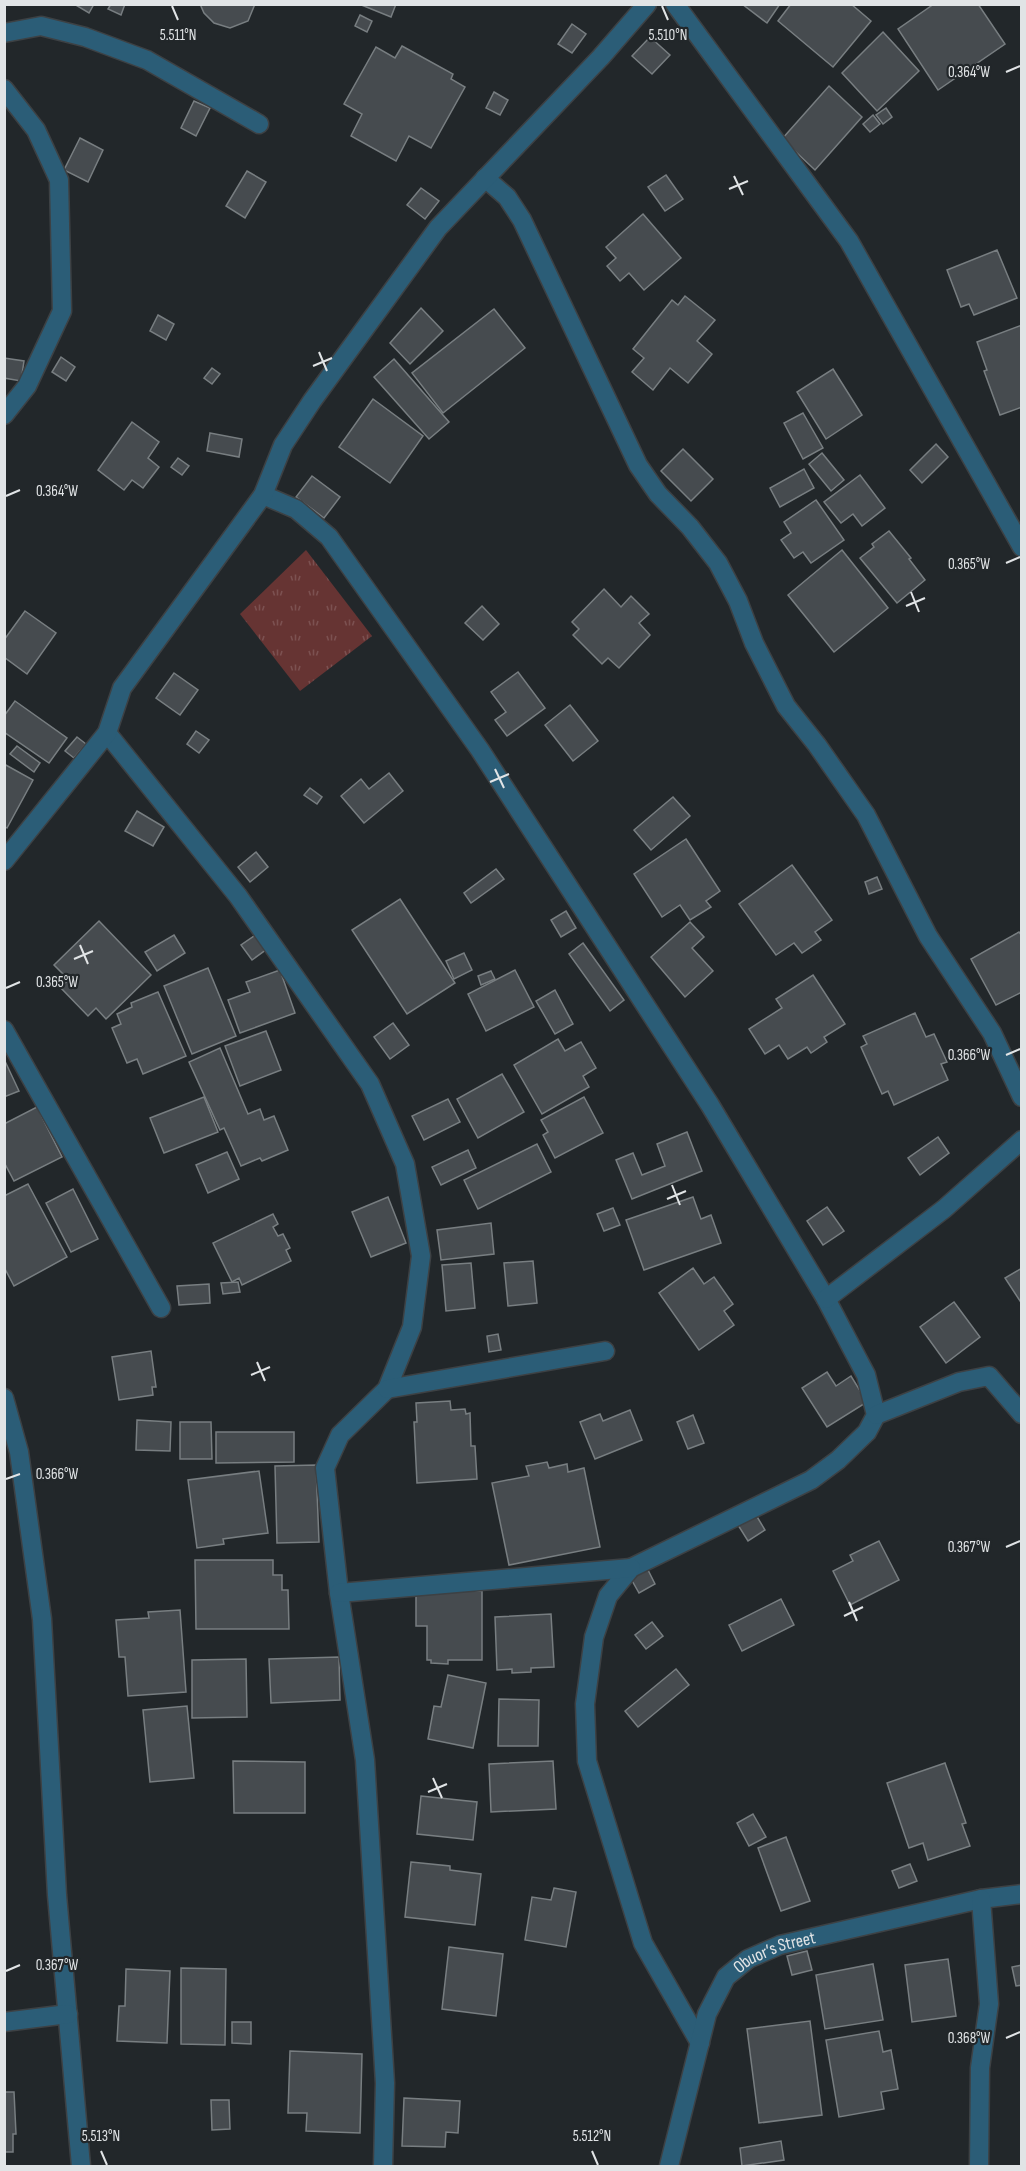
<svg xmlns="http://www.w3.org/2000/svg" width="1026" height="2171" font-family="'Sofia Sans Condensed',sans-serif">
  <defs>
    <pattern id="grass-tufts" width="24" height="20" patternUnits="userSpaceOnUse" patternTransform="scale(1.5)"><rect width="24" height="20" fill="#663433"/><path d="M3 7l-1-3M5 7V3M7 7l1-3M15 17l-1-3M17 17v-4M19 17l1-3" fill="none" stroke="#7c5151"/></pattern>
  </defs>
  <rect width="100%" height="100%" fill="#22272a"/>
  <path fill="url(#grass-tufts)" d="M306,550L372,636L300,691L240,614Z"/>
  <g fill="#464b4f" stroke="#787e81" stroke-width="1.5">
    <path d="M74,4H94L89,13Z"/>
    <path d="M111,4H125L121,15L108,9Z"/>
    <path d="M200,4H255L248,21L230,28L214,23L204,13Z"/>
    <path d="M359,4H396L391,17Z"/>
    <path d="M742,4H780L767,23Z"/>
    <path d="M791,4H851L871,21L833,67L778,21Z"/>
    <path d="M934,4H978L1005,44L938,90L898,29Z"/>
    <path d="M360,15L372,21L367,32L355,26Z"/>
    <path d="M572,24L586,34L572,53L558,44Z"/>
    <path d="M883,32L919,71L877,111L842,73Z"/>
    <path d="M650,37L670,55L652,74L632,56Z"/>
    <path d="M402,46L453,74L451,79L465,87L431,148L409,136L396,161L351,136L362,114L344,104L376,47L395,58Z"/>
    <path d="M829,86L862,117L815,170L782,139Z"/>
    <path d="M494,92L508,100L500,115L486,108Z"/>
    <path d="M194,101L210,108L196,136L181,128Z"/>
    <path d="M886,108L892,117L883,124L876,115Z"/>
    <path d="M873,115L880,124L870,132L863,124Z"/>
    <path d="M80,138L103,150L88,182L64,170Z"/>
    <path d="M247,171L266,182L245,218L226,206Z"/>
    <path d="M666,175L683,199L665,211L648,187Z"/>
    <path d="M421,188L439,201L425,219L407,205Z"/>
    <path d="M643,214L681,258L644,290L629,273L620,281L607,266L616,258L606,247Z"/>
    <path d="M997,250L1017,298L974,315L969,304L961,307L947,270Z"/>
    <path d="M685,296L715,320L697,341L712,354L688,383L670,368L653,390L632,372L644,358L633,349L672,300L678,305Z"/>
    <path d="M421,308L443,331L410,364L390,343Z"/>
    <path d="M494,309L525,348L443,413L412,373Z"/>
    <path d="M158,315L174,324L166,340L150,331Z"/>
    <path d="M1022,325V407L1000,415L984,371L987,370L977,342Z"/>
    <path d="M61,357L75,367L66,381L52,372Z"/>
    <path d="M4,358L24,361L21,381L4,378Z"/>
    <path d="M394,359L449,422L429,439L374,377Z"/>
    <path d="M212,368L220,374L212,384L204,378Z"/>
    <path d="M833,369L862,415L826,439L797,392Z"/>
    <path d="M373,399L423,436L390,483L339,447Z"/>
    <path d="M803,413L823,448L803,459L784,423Z"/>
    <path d="M132,422L159,442L148,458L159,467L143,488L132,480L124,490L98,470Z"/>
    <path d="M210,433L242,439L239,457L207,451Z"/>
    <path d="M936,444L948,457L922,483L910,470Z"/>
    <path d="M683,449L713,479L691,501L661,471Z"/>
    <path d="M822,453L844,480L831,491L809,464Z"/>
    <path d="M178,458L189,466L182,475L171,467Z"/>
    <path d="M804,469L814,488L780,507L770,488Z"/>
    <path d="M860,475L885,508L862,526L853,514L841,523L824,502Z"/>
    <path d="M312,476L340,497L324,518L296,497Z"/>
    <path d="M816,500L844,540L811,563L803,552L794,558L781,540L791,533L784,522Z"/>
    <path d="M889,531L911,558L909,559L925,580L897,603L860,558L874,547L872,544Z"/>
    <path d="M842,550L888,608L834,652L788,595Z"/>
    <path d="M604,589L621,607L631,596L649,614L639,623L650,635L619,668L608,658L602,664L573,635L579,629L572,622Z"/>
    <path d="M482,606L499,624L483,640L465,623Z"/>
    <path d="M25,611L56,633L27,674L4,657V640Z"/>
    <path d="M518,672L545,708L507,736L495,720L506,712L491,692Z"/>
    <path d="M174,673L198,690L180,715L156,698Z"/>
    <path d="M15,701L67,738L49,763L4,732V716Z"/>
    <path d="M570,705L598,741L573,761L545,725Z"/>
    <path d="M196,731L209,740L199,753L187,744Z"/>
    <path d="M77,737L86,744L74,758L65,751Z"/>
    <path d="M17,746L40,763L34,772L10,754Z"/>
    <path d="M4,764L33,780L7,828L4,826Z"/>
    <path d="M389,773L403,791L364,823L341,796L361,779L369,789Z"/>
    <path d="M310,788L322,797L317,804L304,795Z"/>
    <path d="M673,797L690,816L651,850L634,830Z"/>
    <path d="M137,811L164,827L153,846L125,831Z"/>
    <path d="M686,839L720,891L706,901L711,907L690,920L680,905L662,917L634,874Z"/>
    <path d="M256,852L268,867L250,882L238,867Z"/>
    <path d="M792,865L832,920L815,932L821,940L802,953L794,943L776,955L739,904Z"/>
    <path d="M496,869L504,879L471,903L464,893Z"/>
    <path d="M877,877L882,889L869,894L865,882Z"/>
    <path d="M400,899L455,983L407,1014L352,930Z"/>
    <path d="M566,911L576,928L561,937L551,920Z"/>
    <path d="M99,921L151,975L106,1019L96,1008L88,1016L60,987L69,980L54,965Z"/>
    <path d="M690,922L704,937L692,948L713,971L685,997L651,957Z"/>
    <path d="M1019,932L1022,936V992L996,1005L971,959Z"/>
    <path d="M257,934L267,949L252,960L241,945Z"/>
    <path d="M174,935L185,953L157,971L145,952Z"/>
    <path d="M583,943L624,1000L610,1011L569,954Z"/>
    <path d="M464,953L472,970L454,979L446,961Z"/>
    <path d="M208,968L236,1036L192,1054L164,986Z"/>
    <path d="M280,970L295,1013L240,1033L228,1000L250,992L246,982Z"/>
    <path d="M515,970L534,1007L486,1031L468,994Z"/>
    <path d="M491,971L495,979L481,985L478,976Z"/>
    <path d="M813,975L845,1024L824,1037L827,1042L811,1053L807,1047L788,1059L779,1045L765,1054L749,1029L782,1008L776,999Z"/>
    <path d="M555,990L573,1024L555,1034L536,1001Z"/>
    <path d="M158,992L186,1056L143,1074L137,1059L127,1063L112,1028L121,1024L117,1014L132,1007L131,1003Z"/>
    <path d="M915,1013L926,1037L934,1034L947,1062L941,1064L948,1080L894,1105L888,1091L882,1094L861,1047L867,1044L863,1036Z"/>
    <path d="M393,1023L409,1045L390,1059L374,1037Z"/>
    <path d="M266,1031L281,1070L240,1086L225,1046Z"/>
    <path d="M558,1039L565,1051L581,1042L596,1068L583,1076L589,1087L542,1114L514,1065Z"/>
    <path d="M220,1048L248,1114L260,1109L264,1120L274,1116L288,1150L262,1161L260,1158L241,1166L224,1128L220,1130L189,1062Z"/>
    <path d="M4,1059L19,1091L4,1097Z"/>
    <path d="M502,1074L524,1112L478,1138L457,1099Z"/>
    <path d="M204,1097L218,1132L164,1153L150,1118Z"/>
    <path d="M584,1097L603,1133L555,1158L543,1135L548,1132L541,1120Z"/>
    <path d="M448,1099L460,1122L424,1140L412,1116Z"/>
    <path d="M37,1107L62,1157L14,1181L4,1162V1124Z"/>
    <path d="M687,1132L702,1171L632,1199L616,1160L633,1153L642,1175L665,1166L657,1144Z"/>
    <path d="M938,1137L949,1153L920,1175L908,1158Z"/>
    <path d="M537,1144L551,1172L478,1209L464,1180Z"/>
    <path d="M468,1150L476,1168L441,1185L432,1167Z"/>
    <path d="M227,1152L239,1179L208,1193L196,1165Z"/>
    <path d="M28,1184L67,1257L14,1286L4,1267V1196Z"/>
    <path d="M73,1189L98,1239L71,1252L46,1203Z"/>
    <path d="M388,1197L406,1243L371,1257L352,1212Z"/>
    <path d="M693,1197L701,1219L711,1215L721,1243L644,1270L626,1220Z"/>
    <path d="M827,1207L844,1231L823,1245L807,1221Z"/>
    <path d="M613,1208L620,1225L604,1231L597,1214Z"/>
    <path d="M273,1214L278,1224L273,1227L278,1236L283,1234L290,1248L286,1250L291,1261L242,1285L239,1278L232,1282L213,1243Z"/>
    <path d="M491,1223L494,1254L441,1260L437,1230Z"/>
    <path d="M533,1261L537,1303L508,1306L504,1263Z"/>
    <path d="M471,1263L475,1308L446,1311L442,1265Z"/>
    <path d="M693,1268L704,1284L714,1277L733,1304L724,1311L734,1325L699,1350L659,1293Z"/>
    <path d="M1022,1268V1304L1005,1278Z"/>
    <path d="M238,1282L240,1292L223,1294L221,1283Z"/>
    <path d="M209,1284L210,1303L179,1305L177,1286Z"/>
    <path d="M954,1302L980,1337L946,1363L920,1327Z"/>
    <path d="M498,1334L501,1350L489,1352L487,1336Z"/>
    <path d="M151,1351L156,1387H152L153,1395L119,1400L112,1357Z"/>
    <path d="M827,1372L836,1386L851,1376L867,1402L827,1427L802,1388Z"/>
    <path d="M450,1401L451,1410L465,1409L466,1414L470,1413L471,1446H475L477,1479L417,1483L414,1422H417L416,1403Z"/>
    <path d="M630,1410L642,1440L595,1459L580,1422L600,1414L603,1421Z"/>
    <path d="M693,1415L704,1443L688,1449L677,1422Z"/>
    <path d="M137,1420L171,1422L170,1451L136,1450Z"/>
    <path d="M180,1422H211L212,1459H180Z"/>
    <path d="M216,1432H294V1462L216,1463Z"/>
    <path d="M547,1462L549,1468L567,1464L568,1472L584,1468L600,1547L509,1565L492,1483L529,1476L526,1466Z"/>
    <path d="M316,1465L319,1542L277,1543L275,1466Z"/>
    <path d="M259,1471L268,1533L223,1539L224,1544L197,1548L188,1480Z"/>
    <path d="M756,1515L765,1530L748,1541L738,1525Z"/>
    <path d="M879,1541L899,1580L850,1605L833,1571L853,1561L850,1555Z"/>
    <path d="M195,1560H273V1575H282V1590H288L289,1629H196Z"/>
    <path d="M647,1568L655,1584L639,1593L630,1577Z"/>
    <path d="M416,1591H482V1660H448V1664L431,1663V1660H427V1626H416Z"/>
    <path d="M781,1599L794,1625L742,1651L729,1625Z"/>
    <path d="M180,1610L186,1692L128,1696L125,1657H119L116,1620L149,1618L148,1612Z"/>
    <path d="M551,1614L554,1667L531,1668V1672L512,1673V1669L497,1670L495,1617Z"/>
    <path d="M652,1622L663,1636L646,1649L635,1635Z"/>
    <path d="M339,1657L340,1700L271,1703L269,1659Z"/>
    <path d="M246,1659L247,1717L192,1718V1660Z"/>
    <path d="M676,1669L689,1685L638,1727L625,1711Z"/>
    <path d="M448,1675L486,1683L473,1748L428,1739L434,1706L441,1707Z"/>
    <path d="M499,1699L539,1700L538,1746H498Z"/>
    <path d="M187,1706L194,1778L150,1782L143,1710Z"/>
    <path d="M233,1761L305,1762V1813H234Z"/>
    <path d="M553,1761L556,1809L491,1812L489,1764Z"/>
    <path d="M945,1763L966,1823L962,1824L970,1846L928,1860L923,1843L909,1848L887,1783Z"/>
    <path d="M421,1796L477,1802L473,1840L417,1834Z"/>
    <path d="M753,1814L766,1837L749,1846L737,1823Z"/>
    <path d="M786,1837L810,1901L781,1911L758,1848Z"/>
    <path d="M411,1862L450,1866V1870L481,1874L475,1925L405,1917Z"/>
    <path d="M910,1864L917,1881L899,1888L892,1871Z"/>
    <path d="M554,1888L576,1892L566,1947L525,1940L532,1897L551,1900Z"/>
    <path d="M449,1947L503,1954L496,2016L442,2009Z"/>
    <path d="M807,1951L812,1970L792,1975L787,1956Z"/>
    <path d="M948,1959L956,2016L912,2022L905,1965Z"/>
    <path d="M873,1964L883,2020L825,2029L816,1975Z"/>
    <path d="M1022,1965V1985L1016,1986L1012,1967Z"/>
    <path d="M181,1968L226,1969L225,2045L181,2044Z"/>
    <path d="M126,1969L170,1971L167,2043L117,2041L119,2006H125Z"/>
    <path d="M810,2021L822,2115L759,2123L747,2029Z"/>
    <path d="M232,2022H251V2044L232,2043Z"/>
    <path d="M879,2031L883,2052L891,2050L898,2089L881,2092L884,2109L839,2117L826,2040Z"/>
    <path d="M290,2051L362,2054L360,2133L306,2131L307,2113H288Z"/>
    <path d="M4,2092H14L16,2134H13V2152H4Z"/>
    <path d="M404,2098L460,2101L458,2133L446,2132L445,2147L402,2146Z"/>
    <path d="M211,2100H229L230,2129L212,2130Z"/>
    <path d="M781,2141L784,2160L742,2166L740,2148Z"/>
  </g>
  <g fill="none" stroke-linecap="round" stroke-linejoin="round">
    <defs>
      <g id="minor">
        <path d="M675,4L849,241L1022,547"/>
        <path d="M4,33L41,26L85,37L147,60L259,124"/>
        <path d="M4,89L36,130L59,180L62,311L27,386L4,415"/>
        <path d="M485,178L507,197L522,220L638,465L658,494L690,527L718,563L738,601L754,643L786,706L817,745L866,815L928,936L992,1033L1022,1097"/>
        <path d="M263,495L296,509L329,537L480,750L710,1105L826,1299L866,1375L876,1415L867,1432L838,1460L811,1480L631,1568L608,1596L594,1637L585,1704L587,1761L643,1943L700,2043"/>
        <path d="M107,733L238,896L370,1084L405,1164L421,1256L412,1327L387,1389L340,1435L325,1468L339,1593L365,1760L385,2083L383,2166"/>
        <path d="M4,861L107,733L122,688L263,495L283,445L312,401L438,228L601,57L647,4"/>
        <path d="M4,1030L161,1308"/>
        <path d="M826,1299L944,1209L1022,1140"/>
        <path d="M387,1389L605,1351"/>
        <path d="M4,1398L19,1452L42,1619L57,1895L81,2166"/>
        <path d="M876,1415L959,1382L989,1376L1022,1414"/>
        <path d="M339,1593L631,1568"/>
        <path d="M4,2022L68,2014"/>
        <path id="s1" d="M669,2166L707,2014L726,1977L748,1959L780,1945L981,1899L1022,1894"/>
        <path d="M979,2166L980,2068L989,2004L981,1899"/>
      </g>
    </defs>
    <use href="#minor" stroke="#3d4144" stroke-width="21"/>
    <use href="#minor" stroke="#2b5d77" stroke-width="18"/>
  </g>
  <path fill="none" stroke="#e1e4e6" stroke-width="2" d="M172,6L178,20M662,6L668,20M1006,72L1020,66M734,176L743,195M729,189L748,181M319,352L327,371M313,366L332,358M6,496L20,490M1006,563L1020,557M911,592L919,612M906,606L925,598M495,769L504,788M490,782L509,774M80,945L88,964M74,959L93,951M6,988L20,982M1006,1055L1020,1049M672,1185L680,1205M667,1199L686,1191M257,1362L265,1381M251,1375L270,1367M6,1479L20,1474M1006,1547L1020,1541M849,1602L857,1621M844,1616L863,1607M433,1778L442,1798M428,1792L447,1784M6,1971L20,1965M1006,2038L1020,2032M101,2151L107,2165M592,2151L598,2165"/>
  <g text-anchor="middle" dominant-baseline="central" stroke-width="4.5" stroke-linejoin="round" paint-order="stroke">
    <g font-size="18" fill="#e1e4e6" stroke="#22272a">
      <text stroke="none"><textPath href="#s1" startOffset="254">Obuor’s Street</textPath></text>
    </g>
  </g>
  <g font-size="15" text-anchor="middle" fill="#e1e4e6" stroke="#22272a" stroke-width="4.5" stroke-linejoin="round" paint-order="stroke">
    <text x="178" y="40">5.511°N</text>
    <text x="668" y="40">5.510°N</text>
    <text x="969" y="77">0.364°W</text>
    <text x="57" y="496">0.364°W</text>
    <text x="969" y="569">0.365°W</text>
    <text x="57" y="987">0.365°W</text>
    <text x="969" y="1060">0.366°W</text>
    <text x="57" y="1479">0.366°W</text>
    <text x="969" y="1552">0.367°W</text>
    <text x="57" y="1970">0.367°W</text>
    <text x="969" y="2043">0.368°W</text>
    <text x="101" y="2141">5.513°N</text>
    <text x="592" y="2141">5.512°N</text>
  </g>
  <rect width="1026" height="2171" fill="none" stroke="#e1e4e6" stroke-width="12"/>
</svg>
